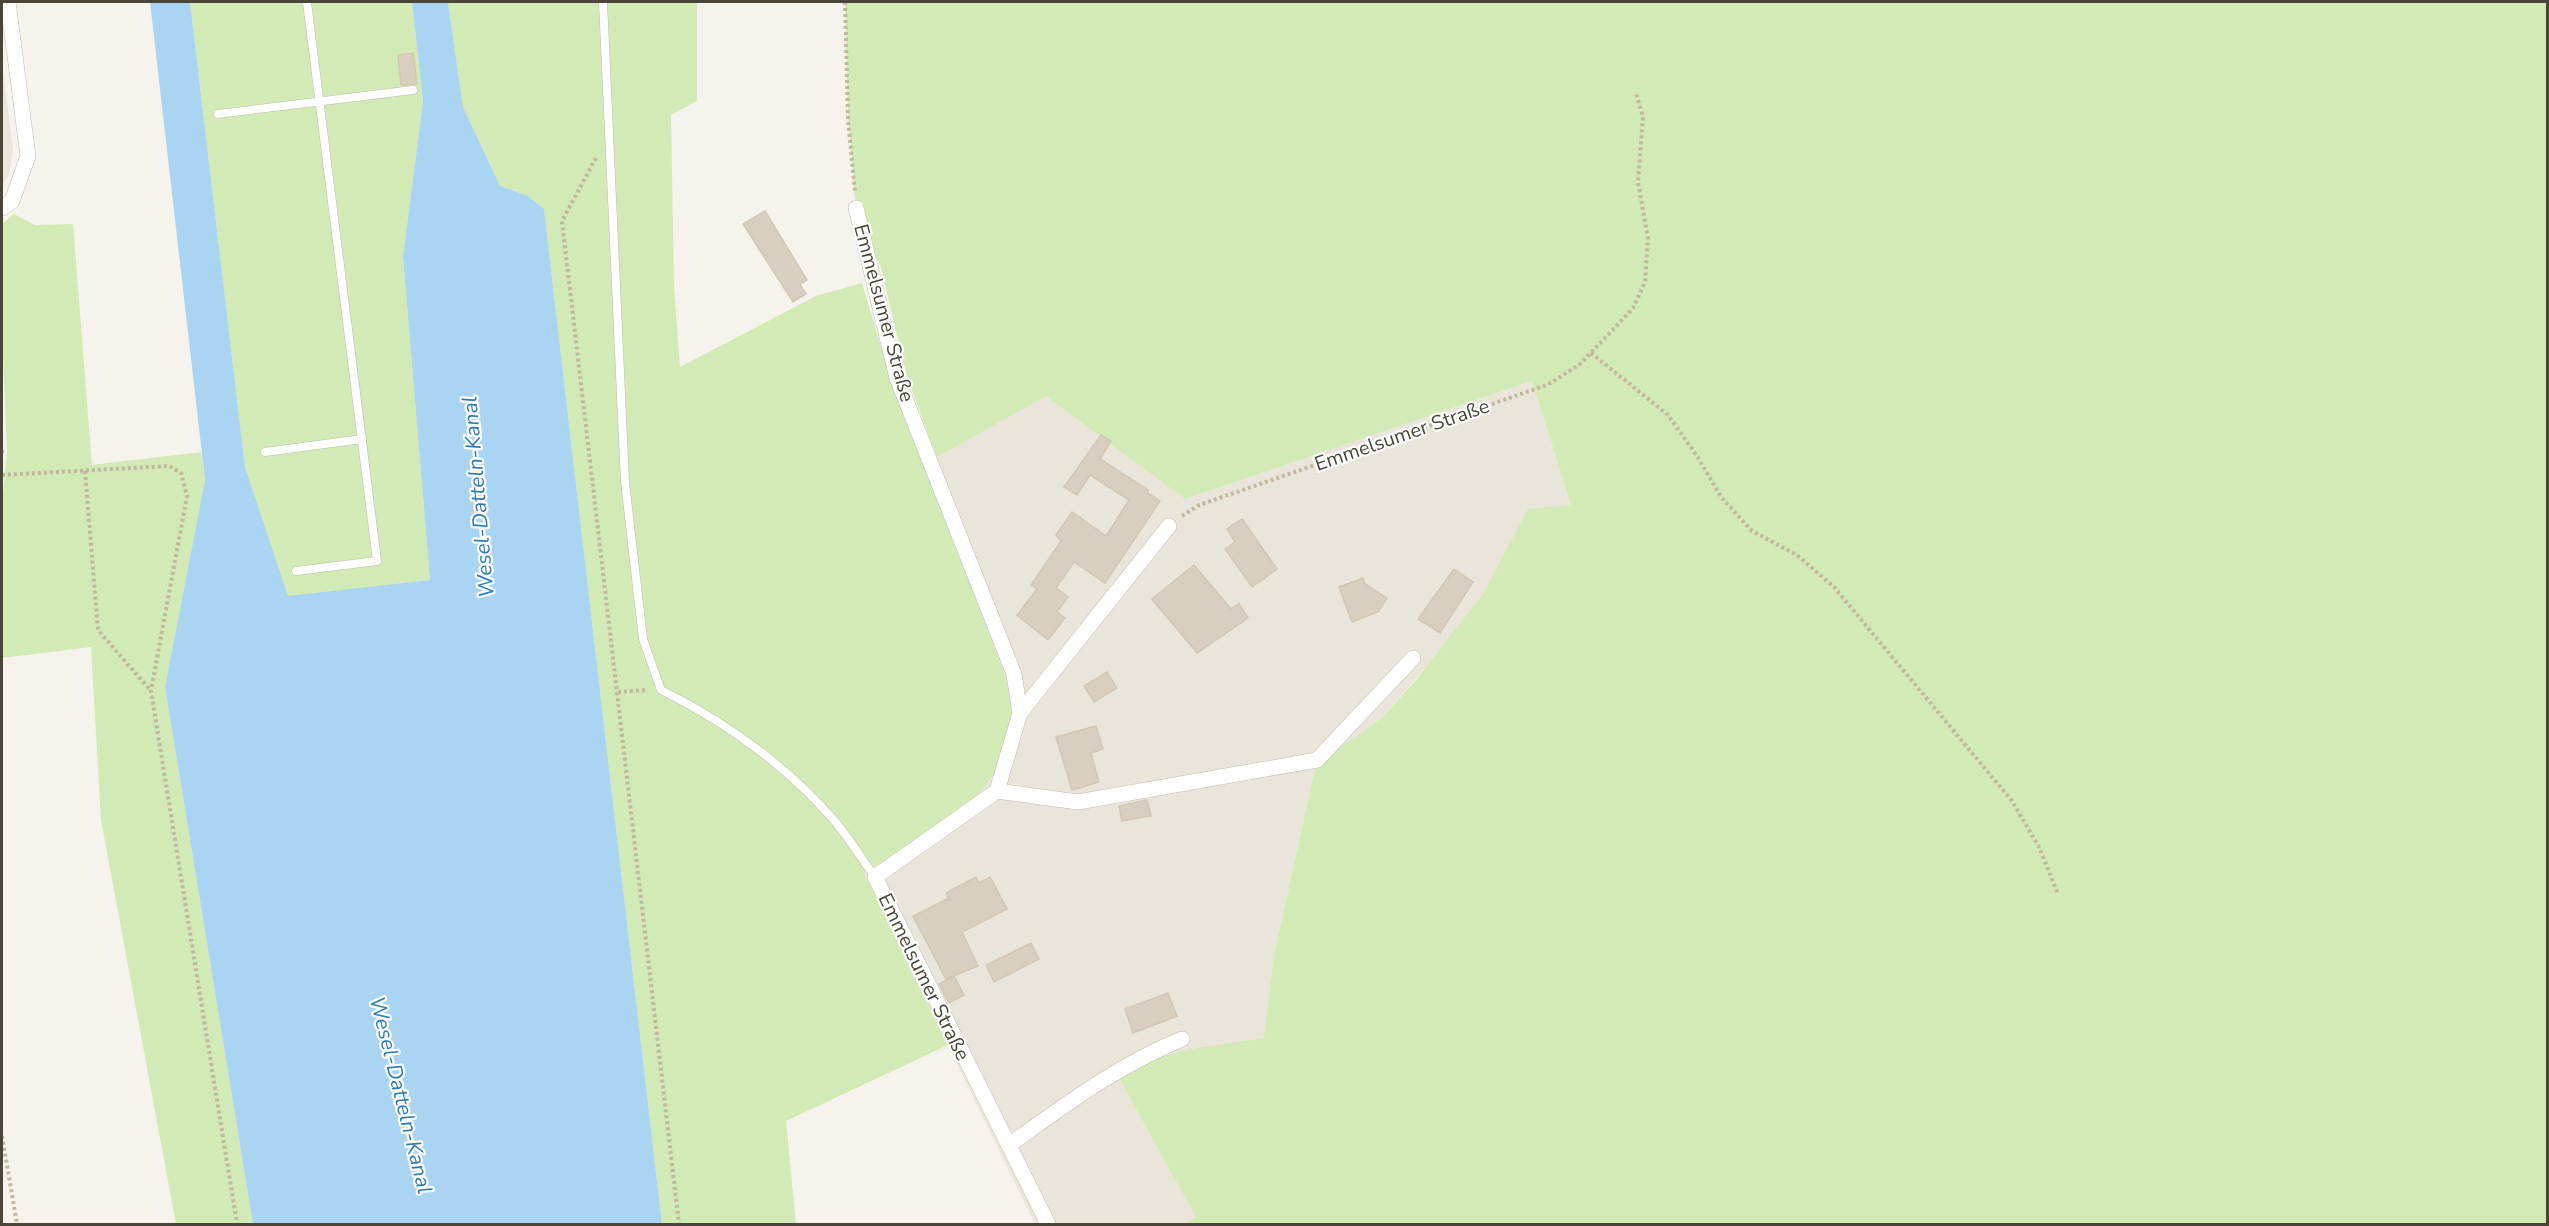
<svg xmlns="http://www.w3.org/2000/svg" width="2549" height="1226" font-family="'Nunito Sans',sans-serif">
  <rect width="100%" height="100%" fill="#f6f3ec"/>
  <g fill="#eae5da">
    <path d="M2,63L13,150L9,175L2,186Z"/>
    <path d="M1532,381L1571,505L1504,558L1483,594L1452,636L1383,717L1353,739L1317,760L1274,955L1265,1038L1168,1055L1141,1062L1118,1076L1197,1217L1184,1224H1035L864,873L907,847L925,464L1046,395L1185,499Z"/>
  </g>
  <g fill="#d2eab5">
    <path d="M190,2H412L423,101L403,257L430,580L288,597L245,467Z"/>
    <path d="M448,2H697V101L671,115L674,286L680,367L816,296L862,283L887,367L1003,670C1006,682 1010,695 1011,706C1016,796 927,834 864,873L948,1045L786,1121L796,1224H662L544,209L528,196L500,186L463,107Z"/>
    <path d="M845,2H2547V1224H1184L1196,1217L1118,1076C1162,1049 1214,1046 1264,1038L1274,955L1317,760L1353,739L1383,717L1415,681L1483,594L1528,509L1571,505L1532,381L1185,499L1046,396L937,457L907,377L881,268L856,208L848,119Z"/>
    <path d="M14,214L35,225L73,224L92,465L201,452L205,480L165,687L253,1224H176L101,820L91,647L2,658V504L7,451L2,332V224Z"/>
  </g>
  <path fill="#a9d4f2" d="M150,2H190L245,467L288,596L430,580L403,257L423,101L412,2H448L463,107L500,186L528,196L544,209L662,1224H253L165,687L205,480Z"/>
  <g fill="#d8cfc1" stroke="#d3c7b4" stroke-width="1.5">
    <path d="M413,53L417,84L401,85L398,55Z"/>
    <path d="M765,211L807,280L800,284L806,294L793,302L743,224Z"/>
    <path d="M1101,435L1111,441L1100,459L1148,490V493L1160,501L1105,583L1074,562L1056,588L1068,597L1057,612L1065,618L1048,640L1017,615L1037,589L1031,585L1061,541L1056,535L1072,512L1106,536L1129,500L1090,475L1077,495L1064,487Z"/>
    <path d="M1242,519L1277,569L1252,587L1225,549L1235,542L1227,529Z"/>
    <path d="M1194,565L1231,609L1239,604L1248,618L1197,653L1152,599Z"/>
    <path d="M1454,569L1473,582L1440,633L1418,619Z"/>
    <path d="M1363,578L1365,584L1387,598L1378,612L1352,622L1339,587Z"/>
    <path d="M1107,672L1117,688L1094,702L1084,686Z"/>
    <path d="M1096,726L1103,749L1091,753L1099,782L1072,790L1056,737Z"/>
    <path d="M1147,800L1151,816L1122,821L1119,806Z"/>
    <path d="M976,877L979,883L990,877L1007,909L962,932L978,966L946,979L913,916L949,898L946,893Z"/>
    <path d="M1031,943L1039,959L994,982L986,965Z"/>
    <path d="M954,976L964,995L949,1003L939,984Z"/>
    <path d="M1168,993L1177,1016L1133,1033L1125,1009Z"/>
  </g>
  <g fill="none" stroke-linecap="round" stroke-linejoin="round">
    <defs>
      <g id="lane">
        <path d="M603,2L625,482L643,639L661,690C726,722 784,764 832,818C848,836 861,858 875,877"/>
        <path d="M218,114L413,90"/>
        <path d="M265,452L362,439"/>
        <path d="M296,571L377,561L307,2"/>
      </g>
      <g id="street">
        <path d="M2,208L12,201L28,156L8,2"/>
        <path d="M856,208L897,378L1014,674L1020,713L997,791L875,877L1048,1224"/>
        <path d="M1020,713L1169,526"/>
        <path d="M997,791L1078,802L1317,760L1413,658"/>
        <path d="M1009,1145C1068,1103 1115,1067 1182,1039"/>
      </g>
    </defs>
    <use href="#lane" stroke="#c2bbae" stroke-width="9"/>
    <use href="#street" stroke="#c2bbae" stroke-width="16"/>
    <g stroke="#c4b79f" stroke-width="4" stroke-dasharray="3 3" stroke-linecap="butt">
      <path d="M845,2L848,119L855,192"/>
      <path d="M596,158L562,221L679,1224"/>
      <path d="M1591,353L1668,415L1697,456L1721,497L1752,531L1797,555L1834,587L2012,801L2039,847L2058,894"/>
      <path d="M2,450V453"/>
      <path d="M85,471L98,630L151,691"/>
      <path d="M2,475L169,466L181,473L187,496L151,691L237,1224"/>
      <path d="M1182,516L1199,505L1547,385L1579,365L1608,335L1633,308L1645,282L1648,238L1638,182L1643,117L1636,93"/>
      <path d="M618,692L647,690"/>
      <path d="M2,1136L17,1224"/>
    </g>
    <use href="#lane" stroke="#fff" stroke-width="8"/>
    <use href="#street" stroke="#fff" stroke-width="15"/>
  </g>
  <g text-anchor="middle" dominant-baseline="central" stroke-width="4.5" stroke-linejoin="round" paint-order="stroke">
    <g font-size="20" fill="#4b4439" stroke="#fff">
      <text transform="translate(884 313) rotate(75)">Emmelsumer Straße</text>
      <text transform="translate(1402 435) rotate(-19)">Emmelsumer Straße</text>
      <text transform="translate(924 977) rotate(64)">Emmelsumer Straße</text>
    </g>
    <g font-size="21" font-style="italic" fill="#2e7ab2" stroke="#fff">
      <text transform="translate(478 497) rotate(-95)">Wesel-Datteln-Kanal</text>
      <text transform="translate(401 1095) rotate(76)">Wesel-Datteln-Kanal</text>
    </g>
  </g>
  <rect width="2549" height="1226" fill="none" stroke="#4b4439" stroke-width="6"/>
</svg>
